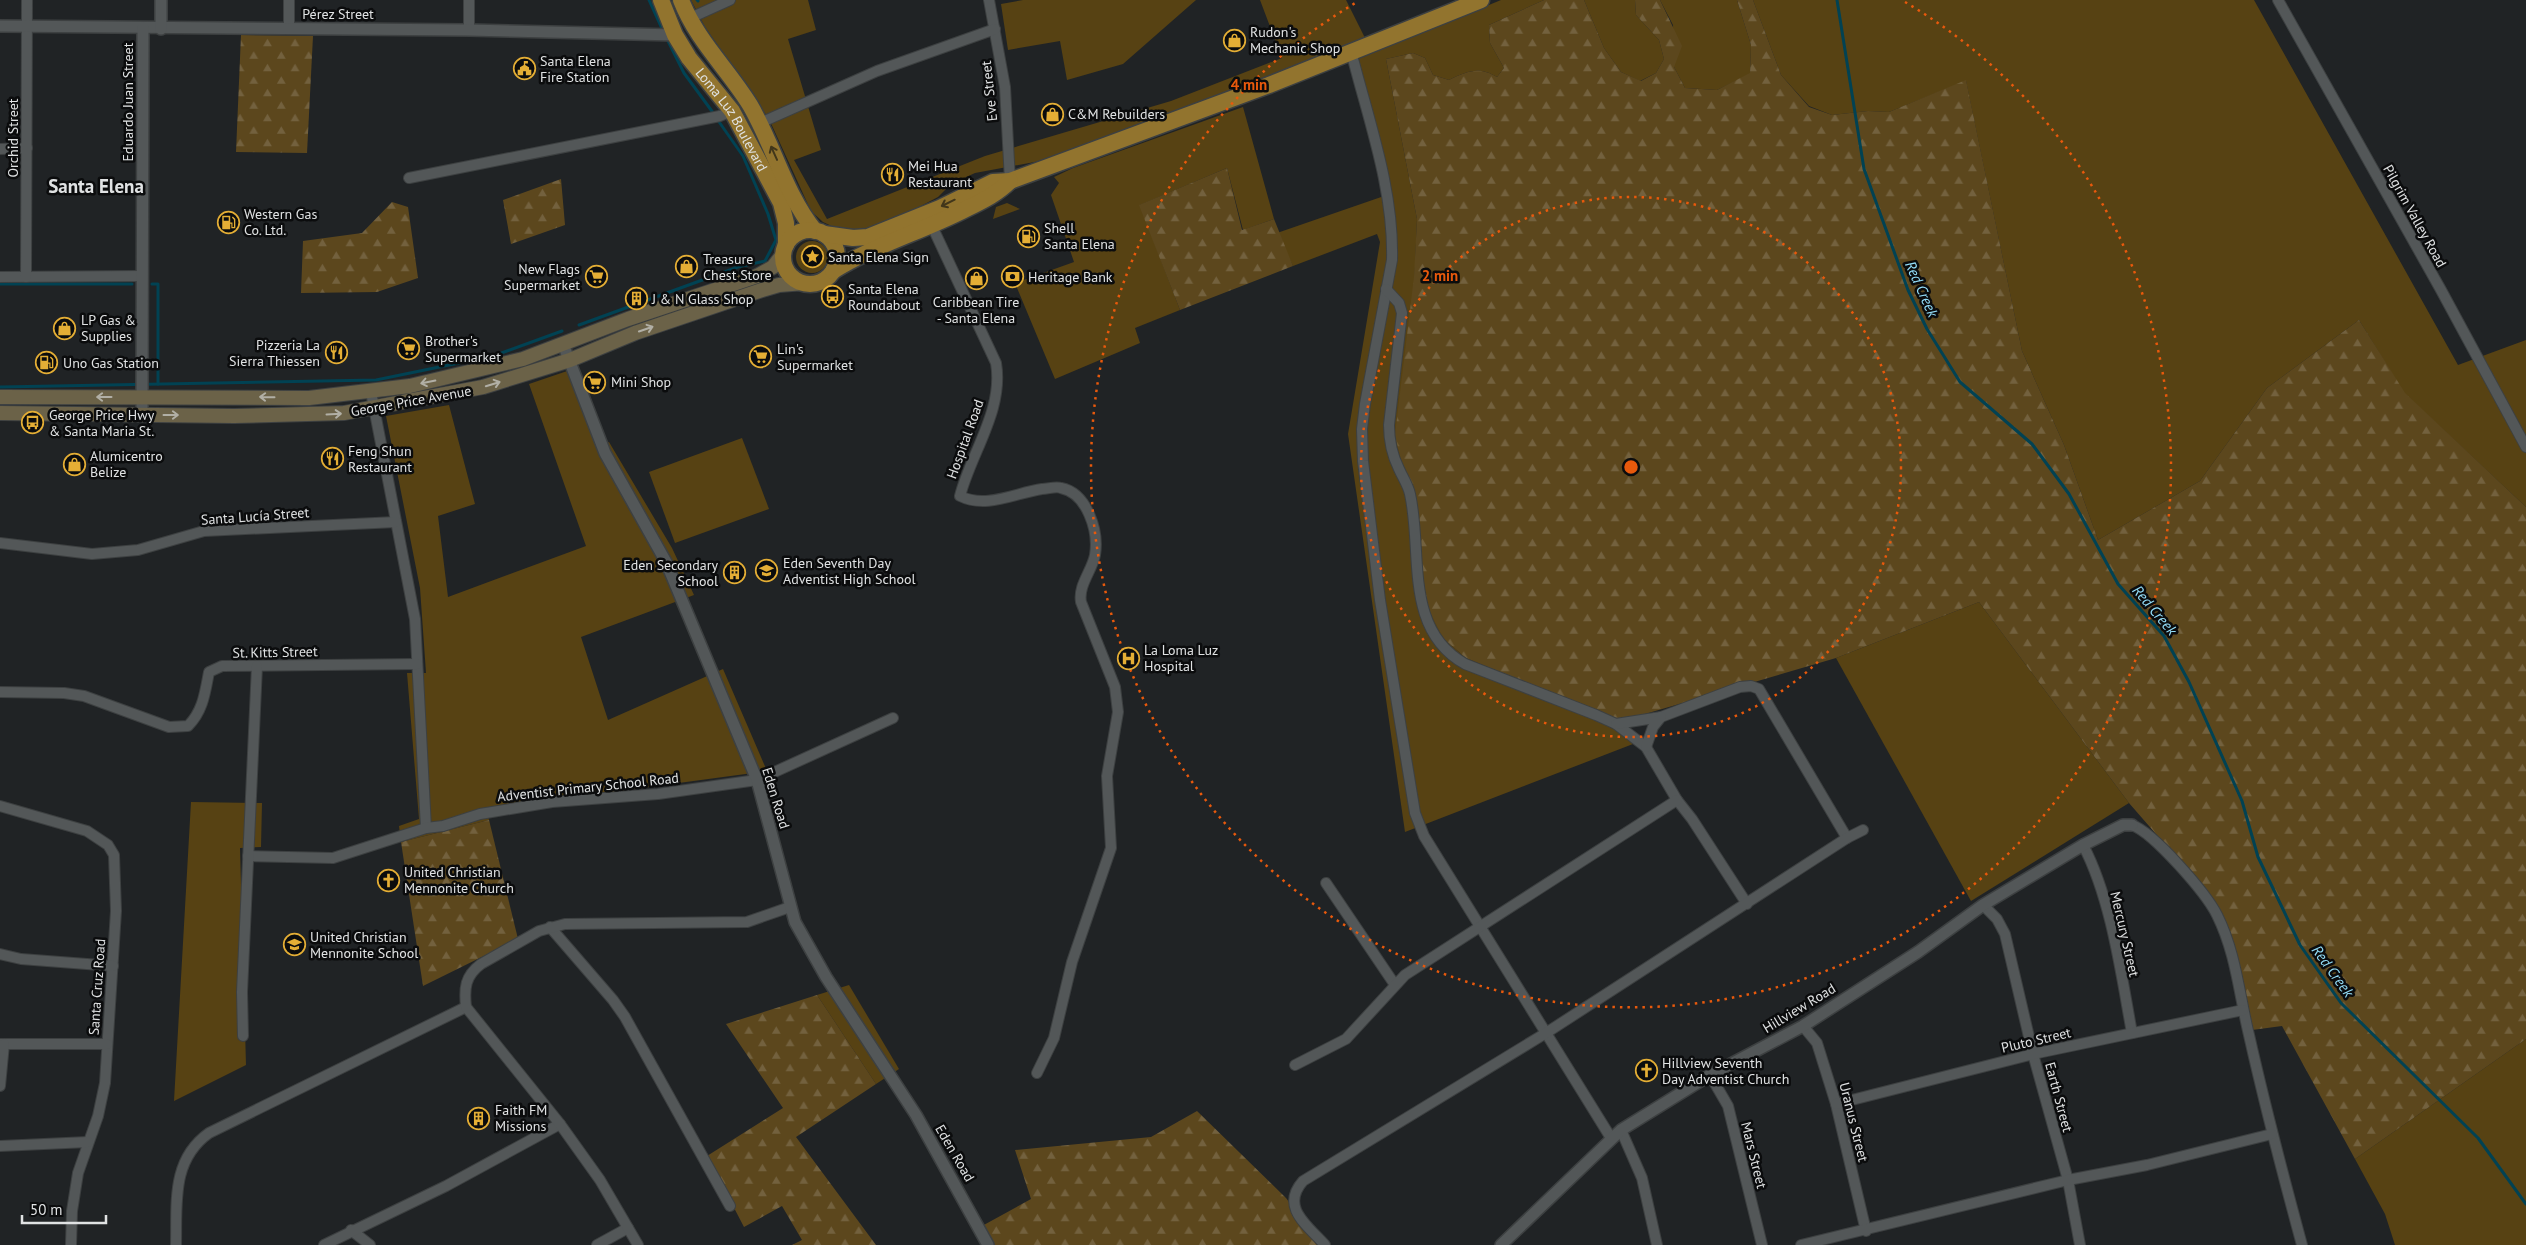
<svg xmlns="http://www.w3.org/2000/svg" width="2526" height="1245" font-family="'PT Sans',sans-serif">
  <defs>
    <pattern id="forest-firs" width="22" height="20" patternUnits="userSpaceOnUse" patternTransform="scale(1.25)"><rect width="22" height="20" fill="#5c471d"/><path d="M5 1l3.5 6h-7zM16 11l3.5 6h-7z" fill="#73613e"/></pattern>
  </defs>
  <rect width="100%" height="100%" fill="#202325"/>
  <g fill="#574213">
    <path d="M691,0H808L816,30L788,39L821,150L794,160L827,219L985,156L1171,101L1282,58L1260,0H1346L1365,38L1175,112L1045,160L975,173L951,184L938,197L900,217L865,230L838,229L823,222L811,211L769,119L705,27Z"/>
    <path d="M1023,0H1196L1123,64L1067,80L1060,41L1008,50L1001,4Z"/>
    <path d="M1501,0H1544L1489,25L1490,43L1504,68L1497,77C1479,66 1467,71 1449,80L1433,75L1425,58L1413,53L1386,59L1417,219L1406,480L1444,639L1466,658L1621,721L1612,724L1633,744L1405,832L1348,434L1380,242L1377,234L1293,266L1277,233L1387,195L1353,61Z"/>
    <path d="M1584,0H1635L1636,15L1659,40L1664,59L1656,73L1640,81L1621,72L1604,48Z"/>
    <path d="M1660,0H1737L1751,45L1750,74L1717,90L1685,88L1674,67L1673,25Z"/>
    <path d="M1753,0H2254L2458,365L2526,340V507L2404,393L2359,320L2267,388L2200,481L2098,540L2064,445L2022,351L1966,81L1889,112L1868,111L1832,115L1809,106L1781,75Z"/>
    <path d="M1243,107L1274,219L1243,230L1227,168L1140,205L1180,310L1135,328L1140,343L1055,379L1015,283L1074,262L1051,195L1059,183L1054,177L1073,168Z"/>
    <path d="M1007,203L1020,209L993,219L996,207Z"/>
    <circle cx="812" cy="257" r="16"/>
    <path d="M576,368L600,444L609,442L672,548L694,595L581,637L608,720L723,669L767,771L486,809L489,820L401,842L399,826L419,819L407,673H426L420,588L386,416L449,405L475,504L438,516L448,597L586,546L529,384Z"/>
    <path d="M742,438L769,509L675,543L649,472Z"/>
    <path d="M1979,602L2129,803L1971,901L1836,658Z"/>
    <path d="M191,802L262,803L261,847L240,848L246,1065L174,1101Z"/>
    <path d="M849,985L899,1069L876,1084L817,995Z"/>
    <path d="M2526,1039V1245H2395L2385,1214L2355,1159Z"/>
  </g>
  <g fill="url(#forest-firs)">
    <path d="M1544,0H1584L1604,48L1621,72L1641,81L1656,73L1664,59L1659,40L1636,15L1635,0H1660L1682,46L1674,67L1685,88L1717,90L1750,73L1751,45L1737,0H1753L1781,75L1809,107L1832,115L1868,111L1889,112L1966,80L2022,351L2064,445L2098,540L2200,481L2267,388L2359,320L2405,393L2526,507V1039L2355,1159L2282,1026L2252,1030L2229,932L2196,880L2129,803L1979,602L1836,658L1621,721L1466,658L1444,639L1426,605L1406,480L1395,435L1414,277L1417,219L1386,59L1413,53L1425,58L1433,75L1449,80C1467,71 1479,66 1497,77L1504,68L1490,43L1489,25Z"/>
    <path d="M241,35L313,36L307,153L236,152Z"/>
    <path d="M1227,168L1242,230L1274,219L1293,266L1180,310L1139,205Z"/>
    <path d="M561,179L565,225L511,244L503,200Z"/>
    <path d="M392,202L408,207L418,278L377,292L301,293L303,241L362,233Z"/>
    <path d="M489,820L518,939L423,986L401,842Z"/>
    <path d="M817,995L876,1084L796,1137L876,1245H792L802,1240L782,1206L744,1227L707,1156L783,1108L726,1024Z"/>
    <path d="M1197,1111L1286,1198L1321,1245H991L982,1226L1031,1199L1015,1150L1151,1137Z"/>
  </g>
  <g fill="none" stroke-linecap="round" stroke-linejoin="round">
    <g stroke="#014253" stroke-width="3">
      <path d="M649,0L663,31"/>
      <path d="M697,0L698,1"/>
      <path d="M1837,0L1864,169L1908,290L1927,329L1960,382L2032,444L2069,494L2118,584L2164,636L2189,682L2242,801L2258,857L2300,945L2341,1003L2478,1138L2526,1204"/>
      <path d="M666,37L684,73L714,114"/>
      <path d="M0,284H132"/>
      <path d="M152,284H158V384"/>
      <path d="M579,325L738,267L765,261L776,240L768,214L743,156L717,119"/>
      <path d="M0,387L376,380L493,356L562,331"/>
    </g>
    <defs>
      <g id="minor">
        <path d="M989,0L1005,87L1010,181"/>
        <path d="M2278,0L2441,290L2526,447"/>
        <path d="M688,19L730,0"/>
        <path d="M289,29V0"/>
        <path d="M469,30V0"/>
        <path d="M1351,51C1368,119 1394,189 1392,260L1365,404L1362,429L1363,461L1380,600L1415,813L1424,836L1611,1138"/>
        <path d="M760,123L877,71L995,29"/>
        <path d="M0,149L27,148"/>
        <path d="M409,178L720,116L732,111"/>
        <path d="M932,226L996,363C1004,410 971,453 960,496C986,509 1015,493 1042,489C1048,489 1056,486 1061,488C1087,493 1099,531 1095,555C1092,571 1078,585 1081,602L1115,687L1118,712L1107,776L1111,848L1072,962L1054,1038L1037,1073"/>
        <path d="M0,277L142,276"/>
        <path d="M26,277L27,0"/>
        <path d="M1386,289L1399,303L1402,313L1389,425C1389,441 1392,455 1399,469C1403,478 1408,485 1410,494C1423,552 1403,629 1465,664L1596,715L1616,724L1646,747L1677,800L1692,819L1747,904"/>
        <path d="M371,392L415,619L426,828"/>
        <path d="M0,543L92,554L138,550L204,531L396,522"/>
        <path d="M0,692L64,693L84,696L169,727L188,726C203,711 205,693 209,672L222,666L417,664"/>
        <path d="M1616,724L1661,717L1740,687L1751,686L1759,689L1847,838"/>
        <path d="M1646,747L1653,727L1661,717"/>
        <path d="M0,806L87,831L108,845L114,855L116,911L105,1083L98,1116L78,1173L72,1211L71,1245"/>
        <path d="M2132,825C2154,833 2206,893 2217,915C2236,953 2239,994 2249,1035C2265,1106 2283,1175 2302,1245"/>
        <path d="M2083,845C2111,898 2121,973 2132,1033"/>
        <path d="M248,856L333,858L426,828L443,826L480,814L552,802L658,794L757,780L893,718"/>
        <path d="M1326,883L1395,985"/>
        <path d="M1983,905L1997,919L2005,934L2033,1054L2068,1180L2080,1245"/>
        <path d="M550,927L613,1000L625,1017L730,1206"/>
        <path d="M0,954L21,959L113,966"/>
        <path d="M1803,1026L1817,1043L1836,1104L1866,1231"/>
        <path d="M243,1036L242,992L257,666"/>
        <path d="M0,1044H107"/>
        <path d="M1295,1065L1346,1039L1405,975L1677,800"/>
        <path d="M1710,1075L1728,1106L1762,1245"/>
        <path d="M0,1086L4,1044"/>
        <path d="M1836,1104L2033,1054L2243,1010"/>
        <path d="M1621,1130L1642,1178L1657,1245"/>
        <path d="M0,1146L88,1142"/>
        <path d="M351,1230L370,1245"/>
        <path d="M176,1245C177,1203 171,1160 209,1133L466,1007"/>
        <path d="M324,1245L446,1186L560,1124"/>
        <path d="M597,1245L628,1228"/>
        <path d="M638,1245L600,1180L560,1124L466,1007C464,988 465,976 481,964L539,931L565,924L747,922L790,907"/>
        <path d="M1325,1245C1307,1225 1280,1207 1303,1181L1546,1033L1847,838L1863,830"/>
        <path d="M1801,1245L2068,1180L2147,1165L2272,1134"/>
      </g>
      <g id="tertiary">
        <path d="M0,26L469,30L675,35"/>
        <path d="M161,29V0"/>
        <path d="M563,344L605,453L666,562L757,780L795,922L826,977L916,1115L988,1245"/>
        <path d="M142,415L143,28"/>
        <path d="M1501,1245L1621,1130L1710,1075L1803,1026L1918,952L1983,905L2083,845L2123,825H2132"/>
      </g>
      <g id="secondary">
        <path d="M0,397L309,398L410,386L523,359L628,319L757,276L773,267L784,253"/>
        <path d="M0,413L234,416L344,413L483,387L570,360L635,333L762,290L779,285L805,283"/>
      </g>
      <g id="trunk">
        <path id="s1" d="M661,0L675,35L689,58L732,111L781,203L786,223V245"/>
        <path d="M681,0C697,41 728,69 750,105C774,146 785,194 815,231"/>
        <circle cx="810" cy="257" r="27"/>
        <path d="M824,234L853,238L868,237L940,208L993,182L1010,181L1269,85L1481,0"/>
        <path d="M833,271C873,246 920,232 962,211C980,202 996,195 1010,181"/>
      </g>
    </defs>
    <use href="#minor" stroke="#3d4041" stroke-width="12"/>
    <use href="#tertiary" stroke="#3d4041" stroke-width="14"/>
    <use href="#secondary" stroke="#3d4041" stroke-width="16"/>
    <use href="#trunk" stroke="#3d4041" stroke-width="19"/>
    <use href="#minor" stroke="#535758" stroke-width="10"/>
    <use href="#tertiary" stroke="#535758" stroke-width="11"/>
    <use href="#secondary" stroke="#6b6248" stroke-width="14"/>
    <use href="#trunk" stroke="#92742e" stroke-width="16"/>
  </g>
  <defs><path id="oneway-shaft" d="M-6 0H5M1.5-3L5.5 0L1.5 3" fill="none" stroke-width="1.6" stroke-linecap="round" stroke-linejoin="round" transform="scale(1.25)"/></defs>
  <g stroke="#41361a">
    <use href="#oneway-shaft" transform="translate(774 153) rotate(-114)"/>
    <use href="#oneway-shaft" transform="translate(948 203) rotate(154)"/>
  </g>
  <g stroke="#b1afa5">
    <use href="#oneway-shaft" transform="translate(646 329) rotate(-19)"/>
    <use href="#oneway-shaft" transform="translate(428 382) rotate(169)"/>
    <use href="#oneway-shaft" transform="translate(493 384) rotate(-17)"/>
    <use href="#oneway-shaft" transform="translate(104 397) rotate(180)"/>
    <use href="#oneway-shaft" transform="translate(267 397) rotate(-179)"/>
    <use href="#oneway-shaft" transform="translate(334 414) rotate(-3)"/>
    <use href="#oneway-shaft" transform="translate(171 415)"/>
  </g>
  <g fill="none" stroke="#e8590c" stroke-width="2.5" stroke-dasharray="2.5 5">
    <circle cx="1631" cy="467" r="270"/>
    <path d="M1905 2A540 540 0 1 1 1357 2"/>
  </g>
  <defs>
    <symbol id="shop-ring" viewBox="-11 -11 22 22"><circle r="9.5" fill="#0b0c0d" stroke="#e4ae35" stroke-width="1.5"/><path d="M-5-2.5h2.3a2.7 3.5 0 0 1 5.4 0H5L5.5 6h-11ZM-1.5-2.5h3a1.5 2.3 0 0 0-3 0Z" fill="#e4ae35"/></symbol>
    <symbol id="civic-ring" viewBox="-11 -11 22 22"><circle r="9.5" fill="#0b0c0d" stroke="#e4ae35" stroke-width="1.5"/><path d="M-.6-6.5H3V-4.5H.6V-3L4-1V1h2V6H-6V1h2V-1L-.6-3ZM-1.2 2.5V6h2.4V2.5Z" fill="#e4ae35"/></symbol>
    <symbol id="restaurant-ring" viewBox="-11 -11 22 22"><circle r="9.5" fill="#0b0c0d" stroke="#e4ae35" stroke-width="1.5"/><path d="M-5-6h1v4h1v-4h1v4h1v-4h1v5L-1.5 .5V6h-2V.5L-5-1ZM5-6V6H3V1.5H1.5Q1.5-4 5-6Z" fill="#e4ae35"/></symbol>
    <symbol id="fuel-ring" viewBox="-11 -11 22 22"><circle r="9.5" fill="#0b0c0d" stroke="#e4ae35" stroke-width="1.5"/><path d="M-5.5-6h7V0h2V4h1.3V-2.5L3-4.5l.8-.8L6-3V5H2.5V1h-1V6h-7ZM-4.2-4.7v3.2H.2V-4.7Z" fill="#e4ae35"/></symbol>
    <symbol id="sight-ring" viewBox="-11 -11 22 22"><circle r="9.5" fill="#0b0c0d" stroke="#e4ae35" stroke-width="1.5"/><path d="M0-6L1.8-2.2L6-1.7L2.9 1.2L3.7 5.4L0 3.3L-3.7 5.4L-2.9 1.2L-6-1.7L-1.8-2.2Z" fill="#e4ae35"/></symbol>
    <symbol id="supermarket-ring" viewBox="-11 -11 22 22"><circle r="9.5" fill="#0b0c0d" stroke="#e4ae35" stroke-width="1.5"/><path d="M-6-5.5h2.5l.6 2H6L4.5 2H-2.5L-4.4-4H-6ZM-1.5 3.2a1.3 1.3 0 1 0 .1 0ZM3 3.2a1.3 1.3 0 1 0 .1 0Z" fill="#e4ae35"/></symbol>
    <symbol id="bank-ring" viewBox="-11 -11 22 22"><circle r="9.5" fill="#0b0c0d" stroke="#e4ae35" stroke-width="1.5"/><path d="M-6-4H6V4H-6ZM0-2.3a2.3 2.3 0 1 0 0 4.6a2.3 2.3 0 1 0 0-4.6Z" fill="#e4ae35"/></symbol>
    <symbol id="bus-ring" viewBox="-11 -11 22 22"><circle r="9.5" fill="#0b0c0d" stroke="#e4ae35" stroke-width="1.5"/><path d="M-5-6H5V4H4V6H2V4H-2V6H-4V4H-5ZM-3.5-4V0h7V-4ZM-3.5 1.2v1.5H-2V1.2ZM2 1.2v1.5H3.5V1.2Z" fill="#e4ae35"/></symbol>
    <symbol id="building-ring" viewBox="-11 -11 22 22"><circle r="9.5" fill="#0b0c0d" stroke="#e4ae35" stroke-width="1.5"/><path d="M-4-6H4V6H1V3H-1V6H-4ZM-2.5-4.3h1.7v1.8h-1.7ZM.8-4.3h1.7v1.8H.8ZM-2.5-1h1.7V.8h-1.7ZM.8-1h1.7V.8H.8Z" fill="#e4ae35"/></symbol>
    <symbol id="school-ring" viewBox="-11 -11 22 22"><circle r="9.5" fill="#0b0c0d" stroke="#e4ae35" stroke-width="1.5"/><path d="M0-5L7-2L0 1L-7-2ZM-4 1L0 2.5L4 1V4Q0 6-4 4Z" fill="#e4ae35"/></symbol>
    <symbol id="hospital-ring" viewBox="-11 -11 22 22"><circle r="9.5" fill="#0b0c0d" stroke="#e4ae35" stroke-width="1.5"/><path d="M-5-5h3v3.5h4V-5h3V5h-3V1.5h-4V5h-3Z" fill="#e4ae35"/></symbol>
    <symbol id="church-ring" viewBox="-11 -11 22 22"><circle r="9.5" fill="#0b0c0d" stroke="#e4ae35" stroke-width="1.5"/><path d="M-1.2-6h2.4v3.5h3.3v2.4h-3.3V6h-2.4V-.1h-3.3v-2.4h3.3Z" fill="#e4ae35"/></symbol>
  </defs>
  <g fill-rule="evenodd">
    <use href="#shop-ring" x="1222" y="28" width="25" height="25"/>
    <use href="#civic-ring" x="512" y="56" width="25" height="25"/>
    <use href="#shop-ring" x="1040" y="102" width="25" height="25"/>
    <use href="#restaurant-ring" x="880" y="162" width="25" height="25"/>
    <use href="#fuel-ring" x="216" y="210" width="25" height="25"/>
    <use href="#fuel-ring" x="1016" y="224" width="25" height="25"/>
    <use href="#sight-ring" x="800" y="244" width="25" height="25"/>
    <use href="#shop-ring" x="674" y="254" width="25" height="25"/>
    <use href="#supermarket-ring" x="584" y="264" width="25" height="25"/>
    <use href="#bank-ring" x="1000" y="264" width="25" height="25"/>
    <use href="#shop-ring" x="964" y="266" width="25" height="25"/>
    <use href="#bus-ring" x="820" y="284" width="25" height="25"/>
    <use href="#building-ring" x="624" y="286" width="25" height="25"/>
    <use href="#shop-ring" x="52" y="316" width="25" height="25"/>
    <use href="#supermarket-ring" x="396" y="336" width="25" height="25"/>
    <use href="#restaurant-ring" x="324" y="340" width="25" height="25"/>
    <use href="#supermarket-ring" x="748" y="344" width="25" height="25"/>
    <use href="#fuel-ring" x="34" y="350" width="25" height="25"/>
    <use href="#supermarket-ring" x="582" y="370" width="25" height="25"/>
    <use href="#bus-ring" x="20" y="410" width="25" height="25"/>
    <use href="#restaurant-ring" x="320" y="446" width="25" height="25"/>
    <use href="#shop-ring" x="62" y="452" width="25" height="25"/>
    <use href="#school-ring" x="754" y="558" width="25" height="25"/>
    <use href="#building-ring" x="722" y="560" width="25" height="25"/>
    <use href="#hospital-ring" x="1116" y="646" width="25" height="25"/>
    <use href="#church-ring" x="376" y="868" width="25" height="25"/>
    <use href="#school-ring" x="282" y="932" width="25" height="25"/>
    <use href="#church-ring" x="1634" y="1058" width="25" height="25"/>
    <use href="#building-ring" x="466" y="1106" width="25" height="25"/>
  </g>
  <g text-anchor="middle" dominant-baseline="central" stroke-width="5" stroke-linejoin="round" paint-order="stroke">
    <g font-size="14" fill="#e0e2e3" stroke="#0b0c0d">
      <text x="338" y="14">Pérez Street</text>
      <text transform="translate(989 91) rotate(-96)">Eve Street</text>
      <text transform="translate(128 102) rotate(-90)">Eduardo Juan Street</text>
      <text stroke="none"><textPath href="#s1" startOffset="140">Loma Luz Boulevard</textPath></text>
      <text transform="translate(13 138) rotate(-90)">Orchid Street</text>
      <text transform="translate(2415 216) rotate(61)">Pilgrim Valley Road</text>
      <text transform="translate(411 401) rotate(-10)">George Price Avenue</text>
      <text transform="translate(965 439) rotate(-70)">Hospital Road</text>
      <text transform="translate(255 516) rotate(-4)">Santa Lucía Street</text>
      <text transform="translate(275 652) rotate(-1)">St. Kitts Street</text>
      <text transform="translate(588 787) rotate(-6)">Adventist Primary School Road</text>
      <text transform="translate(776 798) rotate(73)">Eden Road</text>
      <text transform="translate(2125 934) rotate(77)">Mercury Street</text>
      <text transform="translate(97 987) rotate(-86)">Santa Cruz Road</text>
      <text transform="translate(1799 1008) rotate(-31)">Hillview Road</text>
      <text transform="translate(2036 1040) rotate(-13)">Pluto Street</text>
      <text transform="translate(2059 1097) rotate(75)">Earth Street</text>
      <text transform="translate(1854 1122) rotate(76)">Uranus Street</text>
      <text transform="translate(955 1153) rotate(60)">Eden Road</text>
      <text transform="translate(1754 1155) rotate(76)">Mars Street</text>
    </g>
    <g font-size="14" fill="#e0e2e3" stroke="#0b0c0d" text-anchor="start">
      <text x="1250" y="32">Rudon's<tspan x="1250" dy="16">Mechanic Shop</tspan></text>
      <text x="540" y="61">Santa Elena<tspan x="540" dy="16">Fire Station</tspan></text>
      <text x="1068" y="114">C&amp;M Rebuilders</text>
      <text x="908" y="166">Mei Hua<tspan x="908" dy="16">Restaurant</tspan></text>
      <text x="244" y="214">Western Gas<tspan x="244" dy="16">Co. Ltd.</tspan></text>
      <text x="1044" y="228">Shell<tspan x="1044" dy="16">Santa Elena</tspan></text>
      <text x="828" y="257">Santa Elena Sign</text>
      <text x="703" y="259">Treasure<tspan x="703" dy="16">Chest Store</tspan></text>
      <text x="580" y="269" text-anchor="end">New Flags<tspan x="580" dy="16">Supermarket</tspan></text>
      <text x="1028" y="277">Heritage Bank</text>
      <text x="848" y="289">Santa Elena<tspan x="848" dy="16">Roundabout</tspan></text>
      <text x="652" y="299">J &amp; N Glass Shop</text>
      <text x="976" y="302" text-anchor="middle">Caribbean Tire<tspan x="976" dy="16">- Santa Elena</tspan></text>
      <text x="81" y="320">LP Gas &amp;<tspan x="81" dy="16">Supplies</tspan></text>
      <text x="425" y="341">Brother's<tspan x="425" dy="16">Supermarket</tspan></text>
      <text x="320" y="345" text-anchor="end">Pizzeria La<tspan x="320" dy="16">Sierra Thiessen</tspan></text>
      <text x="777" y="349">Lin's<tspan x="777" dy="16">Supermarket</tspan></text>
      <text x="63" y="363">Uno Gas Station</text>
      <text x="611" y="382">Mini Shop</text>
      <text x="49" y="415">George Price Hwy<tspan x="49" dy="16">&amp; Santa Maria St.</tspan></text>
      <text x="348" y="451">Feng Shun<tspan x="348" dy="16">Restaurant</tspan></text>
      <text x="90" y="456">Alumicentro<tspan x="90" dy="16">Belize</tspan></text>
      <text x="783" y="563">Eden Seventh Day<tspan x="783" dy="16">Adventist High School</tspan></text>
      <text x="718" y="565" text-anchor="end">Eden Secondary<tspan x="718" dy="16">School</tspan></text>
      <text x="1144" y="650">La Loma Luz<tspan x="1144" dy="16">Hospital</tspan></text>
      <text x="404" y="872">United Christian<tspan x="404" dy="16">Mennonite Church</tspan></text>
      <text x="310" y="937">United Christian<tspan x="310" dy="16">Mennonite School</tspan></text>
      <text x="1662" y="1063">Hillview Seventh<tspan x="1662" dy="16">Day Adventist Church</tspan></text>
      <text x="495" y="1110">Faith FM<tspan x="495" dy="16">Missions</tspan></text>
    </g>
    <g font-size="15" font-style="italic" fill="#93ddf8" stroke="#0b0c0d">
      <text transform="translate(1922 289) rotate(66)">Red Creek</text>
      <text transform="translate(2155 610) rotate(50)">Red Creek</text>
      <text transform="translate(2333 971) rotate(54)">Red Creek</text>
    </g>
    <g font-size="19" font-weight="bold" fill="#e0e2e3" stroke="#0b0c0d">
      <text x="96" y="186">Santa Elena</text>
    </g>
  </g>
  <circle cx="1631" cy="467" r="8" fill="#e8590c" stroke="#0b0c0d" stroke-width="2.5"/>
  <g font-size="15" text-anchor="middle" font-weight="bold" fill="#e8590c" stroke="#0b0c0d" stroke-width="5" stroke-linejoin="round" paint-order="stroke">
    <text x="1249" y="90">4 min</text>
    <text x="1440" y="281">2 min</text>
  </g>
  <path d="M22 1215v8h84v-8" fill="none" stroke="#e0e2e3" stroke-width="2.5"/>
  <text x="30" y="1215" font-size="15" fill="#e0e2e3" stroke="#0b0c0d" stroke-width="4" paint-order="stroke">50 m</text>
</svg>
